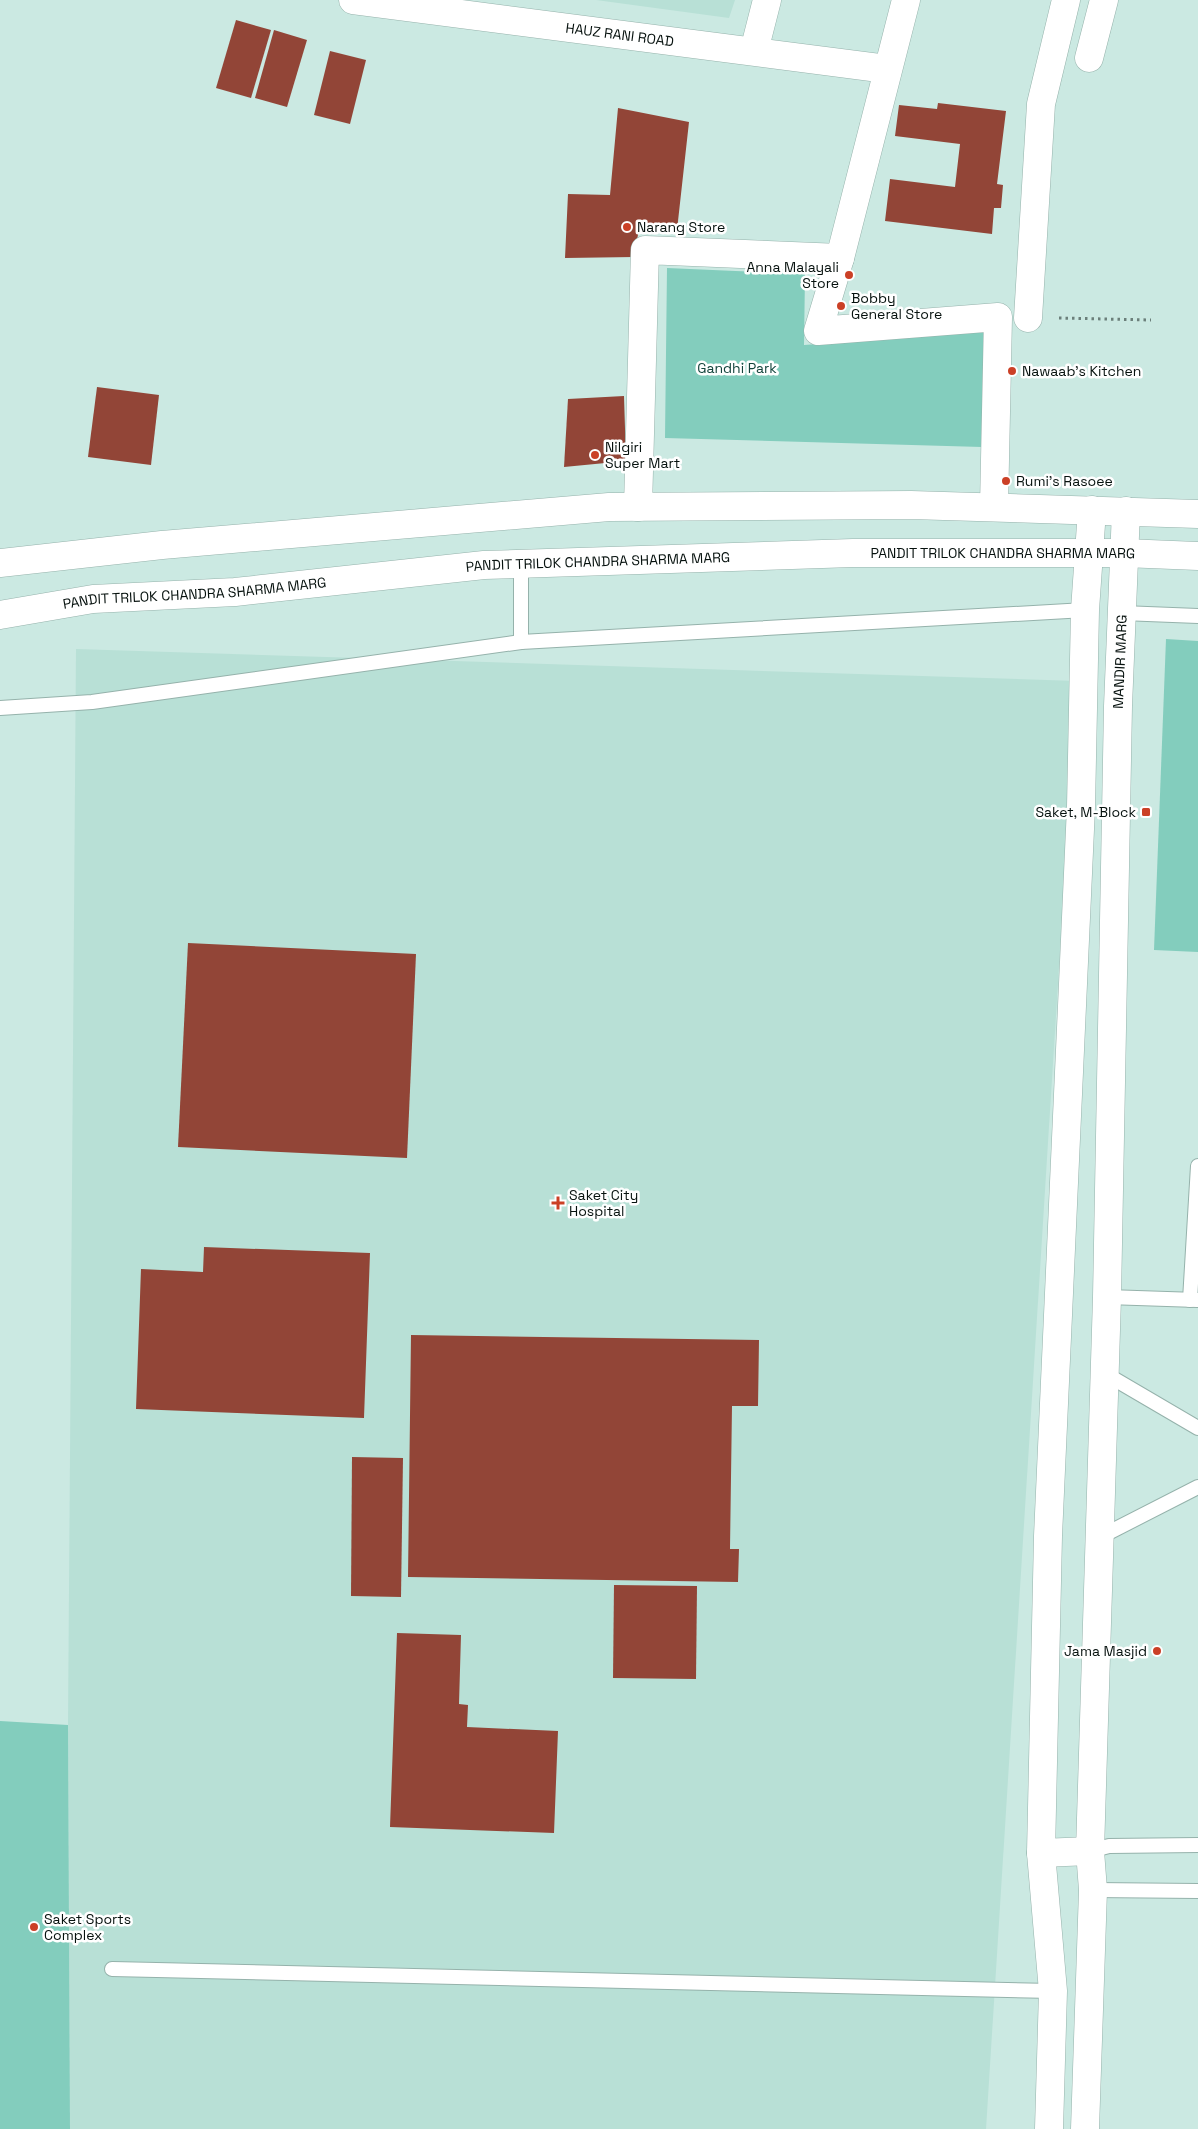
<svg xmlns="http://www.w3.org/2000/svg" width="1198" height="2129" font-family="'Space Grotesk',sans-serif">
  <rect width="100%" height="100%" fill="#cbe9e2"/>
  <g fill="#b8e0d6">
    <path d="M596,0H735L729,18Z"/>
    <path d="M76,649L1077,681L986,2129H70L68,1725Z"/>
  </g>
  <g fill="#83cdbd">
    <path d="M667,268L805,274L804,345L984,332L982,447L665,438Z"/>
    <path d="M1166,639L1198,641V952L1154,950Z"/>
    <path d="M0,1721L68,1725L70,2129H0Z"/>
  </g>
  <g fill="#924537">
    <path d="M236,20L271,30L251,98L216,88Z"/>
    <path d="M274,30L307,40L287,107L255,98Z"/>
    <path d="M330,51L366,60L350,124L314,115Z"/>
    <path d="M938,103L1006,111L997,184L1003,185L1001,208H994L992,234L885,221L890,179L955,187L960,144L895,136L899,105L937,109Z"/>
    <path d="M618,108L689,122L677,230L639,229L634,257L565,258L568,194L610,195Z"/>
    <path d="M97,387L159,395L151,465L88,457Z"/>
    <path d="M624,396L626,461L564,467L568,399Z"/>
    <path d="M188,943L416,954L407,1158L178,1147Z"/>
    <path d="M204,1247L370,1253L364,1418L136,1409L141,1269L203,1272Z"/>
    <path d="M411,1335L759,1340L758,1406H732L730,1549H739L738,1582L408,1577Z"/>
    <path d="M352,1457L403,1458L401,1597L351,1596Z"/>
    <path d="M614,1585L697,1586L696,1679L613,1678Z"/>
    <path d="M397,1633L461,1635L459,1704L468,1705L467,1727L558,1731L554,1833L390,1827Z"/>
  </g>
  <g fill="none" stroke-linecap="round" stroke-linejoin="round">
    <defs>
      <g id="lane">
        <path d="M1122,613L1198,616"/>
        <path d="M521,642V565"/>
        <path d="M0,708L92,702L521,642L1085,610"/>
        <path d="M1107,1297L1197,1300"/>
        <path d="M1190,1300L1198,1166"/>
        <path d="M1104,1373L1198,1428"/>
        <path d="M1100,1537L1198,1487"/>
        <path d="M1090,1851L1109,1846L1198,1845"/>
        <path d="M1093,1890L1198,1891"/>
        <path d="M112,1969L1053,1991"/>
      </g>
      <g id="street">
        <path id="s1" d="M353,0L887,69"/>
        <path d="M754,51L767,0"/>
        <path d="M1089,58L1104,0"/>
        <path d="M840,258L906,0"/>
        <path d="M1028,318L1041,104L1066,0"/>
        <path d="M638,507L645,250L840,258L818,331L998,317L994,507"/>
      </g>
      <g id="secondary">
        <path d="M0,563L162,545L609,507L911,505L1198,514"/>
        <path id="s2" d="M0,615L93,599L235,592L484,565L853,553H1124L1198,556"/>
        <path d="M1041,1853L1090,1851"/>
        <path d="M1049,2129L1053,1991L1041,1853L1048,1536L1081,807L1085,610L1092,510"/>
        <path id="s3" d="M1085,2129L1093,1890L1090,1851L1107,1297L1118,706L1126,511"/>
      </g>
    </defs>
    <use href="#lane" stroke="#95b2ab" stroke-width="16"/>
    <use href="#street" stroke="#95b2ab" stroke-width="29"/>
    <use href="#secondary" stroke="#95b2ab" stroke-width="29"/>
    <path stroke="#6b7f7a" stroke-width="3" stroke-dasharray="2.5 4" stroke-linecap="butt" d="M1059,318L1151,320"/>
    <use href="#lane" stroke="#fff" stroke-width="14"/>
    <use href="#street" stroke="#fff" stroke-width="28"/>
    <use href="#secondary" stroke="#fff" stroke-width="28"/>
  </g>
  <g fill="#cb4026" stroke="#fff" stroke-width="2">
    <circle cx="627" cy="227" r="5"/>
    <circle cx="849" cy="275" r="5"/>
    <circle cx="841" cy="306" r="5"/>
    <circle cx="1012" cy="371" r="5"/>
    <circle cx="595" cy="455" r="5"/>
    <circle cx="1006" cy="481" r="5"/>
    <rect x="1141" y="807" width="10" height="10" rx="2.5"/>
    <path d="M555.5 1195.5h5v5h5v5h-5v5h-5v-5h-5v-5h5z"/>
    <circle cx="1157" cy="1651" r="5"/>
    <circle cx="34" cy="1927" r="5"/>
  </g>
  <g text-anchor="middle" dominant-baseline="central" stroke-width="5" stroke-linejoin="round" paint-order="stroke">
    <g font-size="14" fill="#06110e" stroke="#fff">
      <text stroke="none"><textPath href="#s1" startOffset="269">HAUZ RANI ROAD</textPath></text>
      <text stroke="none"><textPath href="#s2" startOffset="1006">PANDIT TRILOK CHANDRA SHARMA MARG</textPath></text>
      <text stroke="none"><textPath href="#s2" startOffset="601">PANDIT TRILOK CHANDRA SHARMA MARG</textPath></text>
      <text stroke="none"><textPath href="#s2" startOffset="196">PANDIT TRILOK CHANDRA SHARMA MARG</textPath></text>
      <text stroke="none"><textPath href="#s3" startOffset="1468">MANDIR MARG</textPath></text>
    </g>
    <g font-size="14" fill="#06110e" stroke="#fff" text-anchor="start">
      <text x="637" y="227">Narang Store</text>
      <text x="839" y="267" text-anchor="end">Anna Malayali<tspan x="839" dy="16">Store</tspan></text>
      <text x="851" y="298">Bobby<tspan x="851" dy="16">General Store</tspan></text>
      <text x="1022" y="371">Nawaab's Kitchen</text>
      <text x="605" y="447">Nilgiri<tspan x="605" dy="16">Super Mart</tspan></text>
      <text x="1016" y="481">Rumi's Rasoee</text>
      <text x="1136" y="812" text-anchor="end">Saket, M-Block</text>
      <text x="569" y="1195">Saket City<tspan x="569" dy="16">Hospital</tspan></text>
      <text x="1147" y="1651" text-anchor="end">Jama Masjid</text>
      <text x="44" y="1919">Saket Sports<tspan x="44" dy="16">Complex</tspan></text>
    </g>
    <g font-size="14" fill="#12433b" stroke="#fff">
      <text x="737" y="368">Gandhi Park</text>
    </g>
  </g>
</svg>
